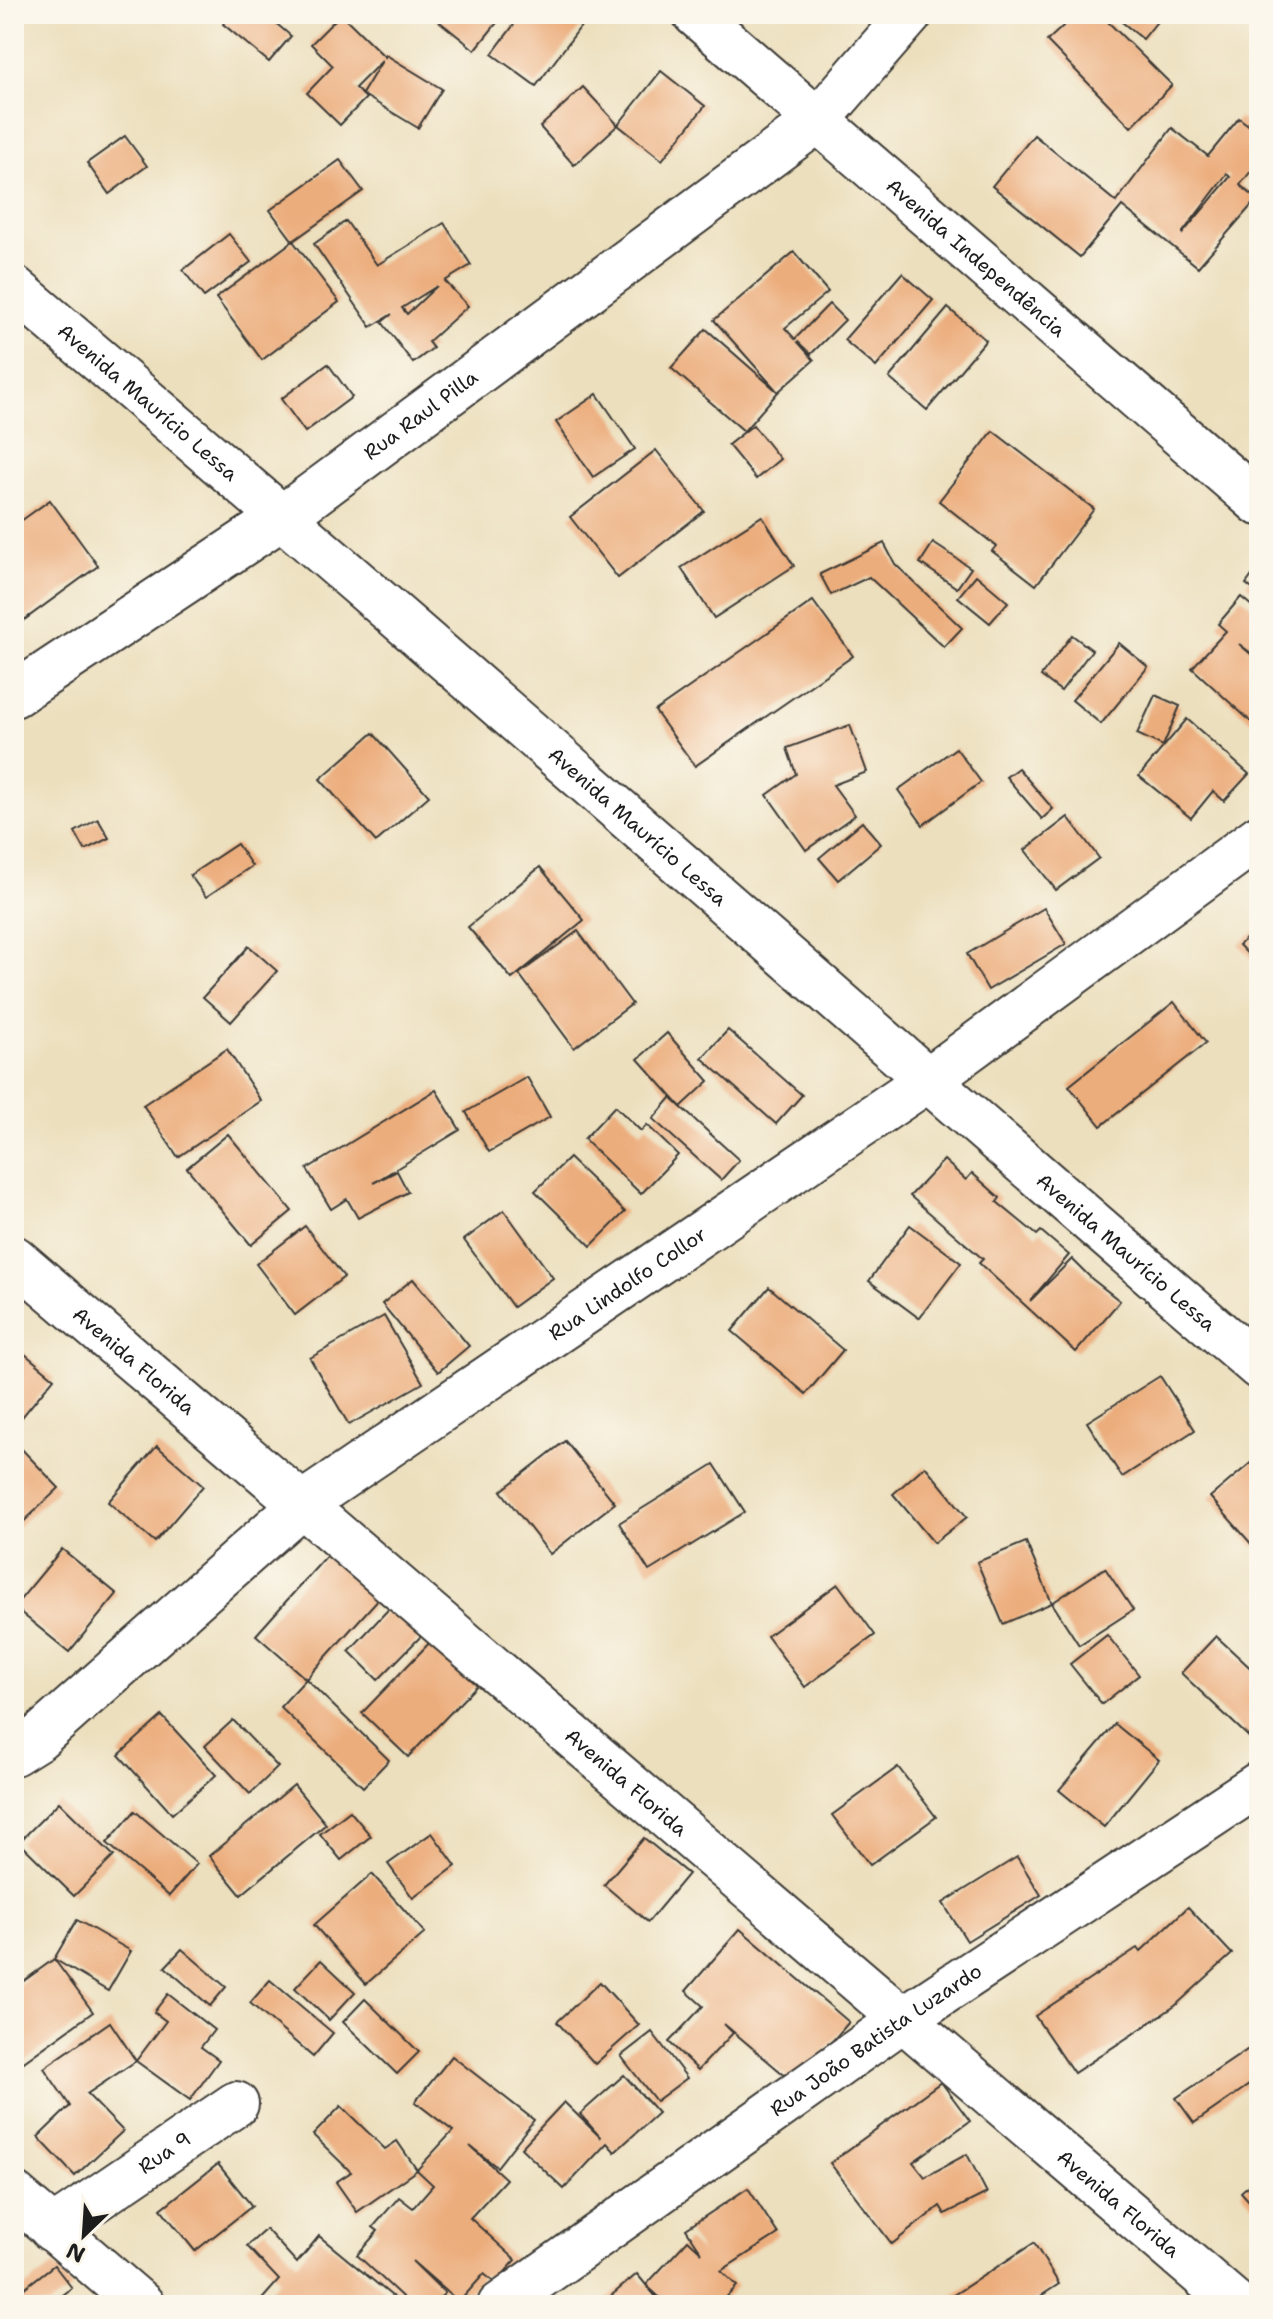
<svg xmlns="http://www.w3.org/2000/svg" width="1273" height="2319" font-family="'Shantell Sans',sans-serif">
  <rect width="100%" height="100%" fill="#fbf7ec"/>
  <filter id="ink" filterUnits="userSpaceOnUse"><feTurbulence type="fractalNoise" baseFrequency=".0125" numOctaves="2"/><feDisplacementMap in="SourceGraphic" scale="16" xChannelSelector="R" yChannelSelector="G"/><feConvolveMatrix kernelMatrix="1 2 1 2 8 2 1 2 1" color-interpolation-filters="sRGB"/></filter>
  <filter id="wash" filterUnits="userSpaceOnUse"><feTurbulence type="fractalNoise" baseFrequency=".006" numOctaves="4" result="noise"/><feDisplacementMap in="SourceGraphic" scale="32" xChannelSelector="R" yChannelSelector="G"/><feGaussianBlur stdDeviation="1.8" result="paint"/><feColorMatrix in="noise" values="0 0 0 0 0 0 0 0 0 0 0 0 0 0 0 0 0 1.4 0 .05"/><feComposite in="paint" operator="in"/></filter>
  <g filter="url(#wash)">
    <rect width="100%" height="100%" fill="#ecdfbd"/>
    <g id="blocks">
      <g fill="#ecad7d" fill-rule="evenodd">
        <path d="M231,14H265L291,36L269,62L223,24Z"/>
        <path d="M341,14L385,57L386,55L442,89L418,128L362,94L382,61L355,88L366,98L340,125L307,93L333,66L311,44Z"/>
        <path d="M430,14H504L475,50Z"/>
        <path d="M522,14H590L536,86L492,54Z"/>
        <path d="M1076,14H1100L1172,85L1131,127L1047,41Z"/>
        <path d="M1112,14H1163L1143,39Z"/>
        <path d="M661,71L705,106L662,160L618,125Z"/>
        <path d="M583,87L618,125L574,165L540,127Z"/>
        <path d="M1239,118L1259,133V161L1240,185L1257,199L1198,267L1122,206L1080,257L992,186L1034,135L1116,202L1172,128L1208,156ZM1227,174L1230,177L1183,233V232Z"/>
        <path d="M125,136L147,166L109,194L87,163Z"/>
        <path d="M340,160L363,191L293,241L270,210Z"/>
        <path d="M346,221L377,265L444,223L471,265L445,281L468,306L428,342L433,348L413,363L382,322L392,314L371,327L314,244ZM437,286L407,314L402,308Z"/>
        <path d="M229,234L251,262L204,297L183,270Z"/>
        <path d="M293,241L339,302L262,360L216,298Z"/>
        <path d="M794,252L828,292L785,328L795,339L829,304L845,320L811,354L797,341L814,360L778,392L744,431L671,368L706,329L778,392L714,320Z"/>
        <path d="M902,273L933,300L876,367L844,340Z"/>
        <path d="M948,308L986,340L927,410L889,378Z"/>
        <path d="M328,364L352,397L305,432L281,399Z"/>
        <path d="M597,394L635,449L593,477L556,422Z"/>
        <path d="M753,425L780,459L756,479L728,445Z"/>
        <path d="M993,431L1094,509L1036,585L992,551L996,546L939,501Z"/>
        <path d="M656,450L704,511L618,578L570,517Z"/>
        <path d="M50,500L98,566L20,623L14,615V526Z"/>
        <path d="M762,516L794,566L714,618L681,568Z"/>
        <path d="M884,543L895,564L962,628L944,647L869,577L831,595L820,574Z"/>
        <path d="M933,543L971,568L957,588L920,563Z"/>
        <path d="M1259,566V594L1246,584Z"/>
        <path d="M976,575L1008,602L990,623L958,597Z"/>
        <path d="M1241,597L1259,612V659L1239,644L1259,661V729L1192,668L1226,631L1218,624Z"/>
        <path d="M813,601L853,656L695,766L655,711Z"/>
        <path d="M1072,635L1092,650L1061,691L1041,676Z"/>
        <path d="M1119,643L1148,667L1101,724L1072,700Z"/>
        <path d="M1155,695L1180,706L1163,746L1137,734Z"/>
        <path d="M1187,719L1249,774L1224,801L1213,791L1191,818L1139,776Z"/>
        <path d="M850,725L867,772L833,785L855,815L806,850L767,795L796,774L787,748Z"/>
        <path d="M373,733L429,796L376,842L320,779Z"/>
        <path d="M956,748L981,782L923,825L898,790Z"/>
        <path d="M1018,768L1053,809L1042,819L1006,777Z"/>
        <path d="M1068,817L1099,858L1056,890L1025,850Z"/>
        <path d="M98,819L109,838L85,850L75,832Z"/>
        <path d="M862,822L881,844L838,880L819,858Z"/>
        <path d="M237,844L252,866L206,897L190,875Z"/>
        <path d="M540,867L584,920L512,979L468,927Z"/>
        <path d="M1044,908L1066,944L988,990L967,954Z"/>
        <path d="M1259,927V966L1239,945Z"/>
        <path d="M578,931L632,1004L574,1048L519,974Z"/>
        <path d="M249,946L277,971L231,1022L203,997Z"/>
        <path d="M1174,1002L1206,1043L1101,1126L1069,1086Z"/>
        <path d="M728,1030L802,1095L776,1124L702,1058Z"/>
        <path d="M667,1033L709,1081L681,1107L638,1059Z"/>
        <path d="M227,1049L261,1101L178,1157L143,1105Z"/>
        <path d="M527,1077L550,1117L489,1152L466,1112Z"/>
        <path d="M436,1090L460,1130L373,1183L397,1171L408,1192L358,1218L347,1199L331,1209L307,1169Z"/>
        <path d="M671,1098L739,1160L721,1180L653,1119Z"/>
        <path d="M615,1106L641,1131L647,1125L678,1155L641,1194L584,1139Z"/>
        <path d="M228,1134L292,1211L251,1245L187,1168Z"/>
        <path d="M569,1158L625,1212L591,1246L535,1191Z"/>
        <path d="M944,1160L966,1180L972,1173L1000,1198L997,1202L1037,1235L1041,1231L1069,1255L1030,1301L1072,1259L1092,1279L1120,1301L1076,1352L979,1263L983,1259L910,1196Z"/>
        <path d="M504,1210L553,1278L513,1307L464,1240Z"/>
        <path d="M910,1225L961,1263L919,1318L869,1281Z"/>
        <path d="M305,1226L344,1277L295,1315L256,1264Z"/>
        <path d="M413,1279L469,1346L438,1372L382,1304Z"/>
        <path d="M769,1287L843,1350L806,1394L732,1331Z"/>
        <path d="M384,1316L423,1383L349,1425L310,1358Z"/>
        <path d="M14,1345L54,1378L14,1427Z"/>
        <path d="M1160,1376L1195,1430L1122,1477L1087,1422Z"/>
        <path d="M14,1441L59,1488L14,1531Z"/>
        <path d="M565,1441L615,1503L550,1554L501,1491Z"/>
        <path d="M157,1446L203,1486L155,1542L108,1502Z"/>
        <path d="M1259,1456V1543L1254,1547L1210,1497Z"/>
        <path d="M714,1464L745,1512L649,1571L619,1523Z"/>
        <path d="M925,1466L967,1517L934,1543L893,1494Z"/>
        <path d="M1026,1542L1052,1603L1003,1624L977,1562Z"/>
        <path d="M62,1549L117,1594L69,1652L14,1607Z"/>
        <path d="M331,1551L381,1596L306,1679L256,1635Z"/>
        <path d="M1105,1568L1133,1610L1079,1645L1052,1603Z"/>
        <path d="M838,1584L875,1635L805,1687L767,1636Z"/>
        <path d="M401,1596L431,1626L378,1680L349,1651Z"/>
        <path d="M437,1635L483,1679L408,1757L362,1713Z"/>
        <path d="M1107,1635L1139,1675L1102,1704L1070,1664Z"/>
        <path d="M1216,1636L1259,1676V1733L1252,1740L1181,1673Z"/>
        <path d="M306,1679L389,1760L363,1787L280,1707Z"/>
        <path d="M162,1716L216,1775L172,1814L119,1755Z"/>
        <path d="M233,1720L278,1767L250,1794L205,1746Z"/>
        <path d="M1115,1724L1159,1760L1104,1827L1059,1790Z"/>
        <path d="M898,1767L936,1817L870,1865L832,1815Z"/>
        <path d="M294,1785L326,1824L241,1895L209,1856Z"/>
        <path d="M59,1802L114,1856L74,1896L19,1842Z"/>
        <path d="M135,1811L197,1864L169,1896L107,1843Z"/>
        <path d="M350,1811L371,1836L341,1860L320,1834Z"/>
        <path d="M432,1833L456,1866L413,1898L388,1864Z"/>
        <path d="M644,1838L688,1874L648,1922L604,1885Z"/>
        <path d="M1017,1857L1041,1895L967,1941L943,1903Z"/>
        <path d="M372,1874L425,1933L366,1984L314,1925Z"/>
        <path d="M1188,1907L1232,1954L1175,2006L1074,2073L1035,2016L1137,1948L1140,1952Z"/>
        <path d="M77,1920L131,1951L108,1991L54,1959L93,2012L14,2069V1988L54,1959Z"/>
        <path d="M740,1929L849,2022L795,2084L724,2024L733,2033L698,2070L669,2042L703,2006L686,1991Z"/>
        <path d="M182,1949L226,1987L210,2006L165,1967Z"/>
        <path d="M321,1960L355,1992L329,2020L295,1988Z"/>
        <path d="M270,1980L333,2033L313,2057L250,2003Z"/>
        <path d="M600,1982L639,2025L595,2064L557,2022Z"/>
        <path d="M168,1994L214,2030L201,2047L219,2060L190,2100L136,2061L166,2021L154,2012Z"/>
        <path d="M365,1999L419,2052L397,2074L343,2022Z"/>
        <path d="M110,2022L136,2061L87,2094L123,2131L75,2176L38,2137L70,2106L44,2068Z"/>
        <path d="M652,2032L687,2078L656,2101L621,2056Z"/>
        <path d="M1259,2042V2078L1194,2123L1176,2098Z"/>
        <path d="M452,2056L534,2120L497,2167L470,2146L506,2179L470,2218L516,2260L495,2283L484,2274L459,2302L412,2261L445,2293L433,2305H411L357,2255L378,2231L373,2227L399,2197L413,2208L433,2185L417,2170L357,2212L336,2182L351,2172L313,2135L341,2106L385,2149L397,2141L417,2170L453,2131L415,2102Z"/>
        <path d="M624,2075L658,2113L615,2152L607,2143L564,2189L521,2148L564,2102L601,2138L580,2114Z"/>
        <path d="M941,2082L970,2121L913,2162L925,2177L967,2154L987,2193L945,2214L940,2206L892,2244L830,2163Z"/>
        <path d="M218,2164L252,2206L195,2251L161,2209Z"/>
        <path d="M1259,2176V2212L1241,2192Z"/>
        <path d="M748,2188L778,2234L721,2271L737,2286L719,2305H668L646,2285L663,2305H600L637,2274L646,2285L688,2240L702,2253L686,2229Z"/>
        <path d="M266,2229L297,2263L319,2236L403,2305H257L279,2280L247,2246Z"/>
        <path d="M1034,2243L1059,2284L1027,2305H938Z"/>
        <path d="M54,2265L72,2288L50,2305H14V2296Z"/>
      </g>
    </g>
  </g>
  <g filter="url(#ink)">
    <use href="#blocks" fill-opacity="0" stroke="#3b3934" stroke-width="2"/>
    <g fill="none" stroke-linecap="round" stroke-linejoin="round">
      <defs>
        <g id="minor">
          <path id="s1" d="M695,14L1259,503"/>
          <path id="s2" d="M14,288C433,643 843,1009 1259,1367"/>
          <path id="s3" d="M14,695L284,516L817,121L910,14"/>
          <path id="s4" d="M14,1258L1237,2305"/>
          <path id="s5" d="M14,1753L38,1738L301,1505L926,1081L1259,837"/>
          <path d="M14,2195L142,2305"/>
          <path id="s6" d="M52,2229L236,2104"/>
          <path id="s7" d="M500,2305L903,2019L1259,1784"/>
        </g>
      </defs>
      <use href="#minor" stroke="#3b3934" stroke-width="48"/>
      <use href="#minor" stroke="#fff" stroke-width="44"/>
    </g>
  </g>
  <g text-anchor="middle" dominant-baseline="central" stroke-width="6" stroke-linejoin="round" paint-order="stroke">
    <g font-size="20" fill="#1c1c1c" stroke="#fbf7ec">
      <text stroke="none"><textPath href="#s1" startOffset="372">Avenida Independência</textPath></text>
      <text stroke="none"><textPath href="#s2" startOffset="176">Avenida Maurício Lessa</textPath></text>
      <text stroke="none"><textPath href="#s3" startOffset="494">Rua Raul Pilla</textPath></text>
      <text stroke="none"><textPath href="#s2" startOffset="824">Avenida Maurício Lessa</textPath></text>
      <text stroke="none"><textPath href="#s2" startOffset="1472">Avenida Maurício Lessa</textPath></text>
      <text stroke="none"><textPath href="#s5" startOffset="774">Rua Lindolfo Collor</textPath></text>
      <text stroke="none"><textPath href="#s4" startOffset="158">Avenida Florida</textPath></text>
      <text stroke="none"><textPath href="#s4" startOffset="806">Avenida Florida</textPath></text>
      <text stroke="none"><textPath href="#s7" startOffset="460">Rua João Batista Luzardo</textPath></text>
      <text stroke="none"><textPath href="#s6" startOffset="136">Rua 9</textPath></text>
      <text stroke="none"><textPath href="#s4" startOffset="1454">Avenida Florida</textPath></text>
    </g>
  </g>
  <rect width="1273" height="2319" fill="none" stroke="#fbf7ec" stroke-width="48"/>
  <g transform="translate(84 2235) rotate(205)" stroke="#fbf7ec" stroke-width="6" paint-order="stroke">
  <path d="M0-6L14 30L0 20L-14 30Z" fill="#1c1c1c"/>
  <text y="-12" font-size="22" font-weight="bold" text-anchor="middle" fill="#1c1c1c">N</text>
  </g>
</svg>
